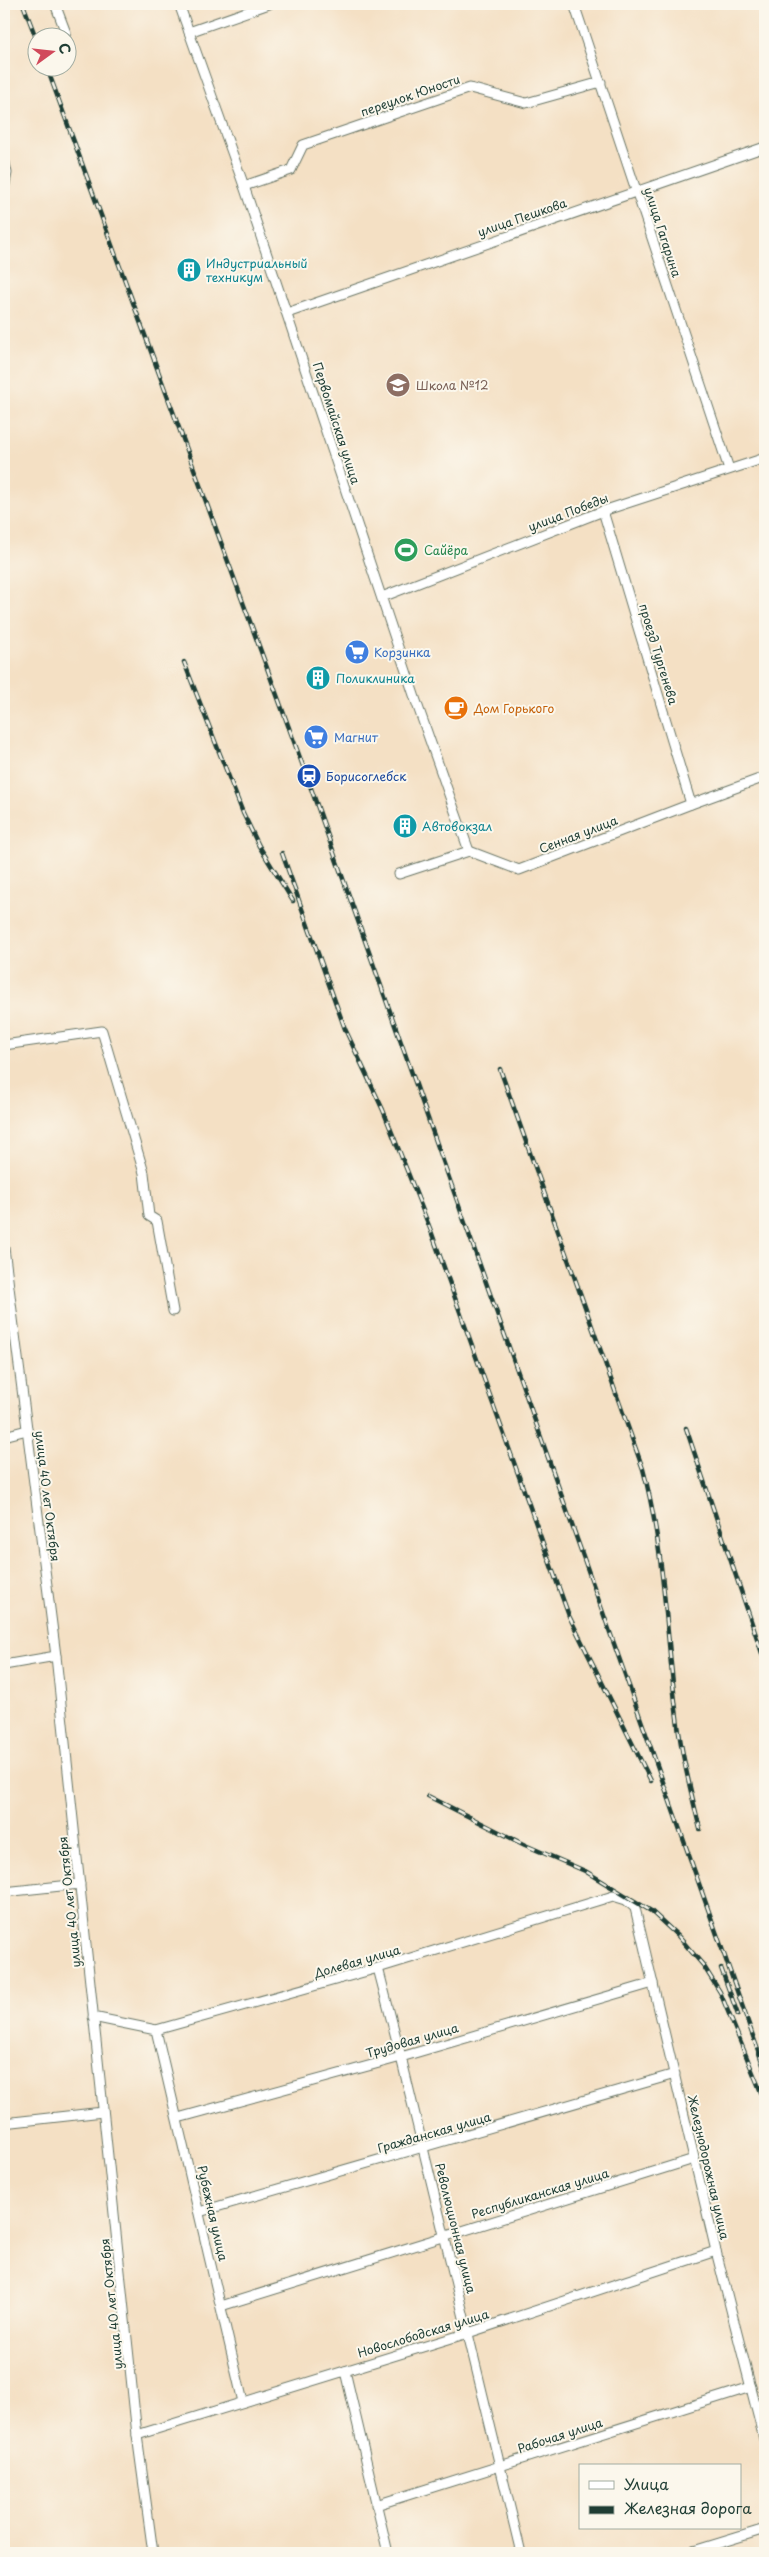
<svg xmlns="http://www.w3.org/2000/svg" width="769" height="2557" font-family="'Playpen Sans',sans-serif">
  <rect width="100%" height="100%" fill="#fbf7ec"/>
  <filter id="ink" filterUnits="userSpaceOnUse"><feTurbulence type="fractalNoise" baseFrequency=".02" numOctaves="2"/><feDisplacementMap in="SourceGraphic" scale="10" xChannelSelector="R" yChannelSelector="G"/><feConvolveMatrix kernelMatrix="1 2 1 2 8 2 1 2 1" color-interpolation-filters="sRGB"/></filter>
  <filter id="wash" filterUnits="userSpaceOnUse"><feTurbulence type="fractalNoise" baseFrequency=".0096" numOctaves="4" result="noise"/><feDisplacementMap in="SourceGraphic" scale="20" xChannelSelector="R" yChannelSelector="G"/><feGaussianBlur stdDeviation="1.12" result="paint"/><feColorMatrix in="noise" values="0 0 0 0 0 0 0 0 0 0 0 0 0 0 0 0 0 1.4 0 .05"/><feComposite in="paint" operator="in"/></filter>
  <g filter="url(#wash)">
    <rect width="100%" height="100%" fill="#f4e0c4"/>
  </g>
  <g filter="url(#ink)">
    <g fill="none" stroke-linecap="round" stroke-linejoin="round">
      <defs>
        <g id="minor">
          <path d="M55,4L66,33"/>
          <path d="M179,4L244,186L416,701L469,851"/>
          <path d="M574,4L729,469"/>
          <path d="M189,32L269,4"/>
          <path d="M4,159L7,173L4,189"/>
          <path d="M244,186L291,170L303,145L470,88L526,103L601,82"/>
          <path d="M287,313L765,147"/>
          <path d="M603,511L691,804"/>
          <path d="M382,597L603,511L765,458"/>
          <path d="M399,874L469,851L519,870L691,804L765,777"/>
          <path d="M4,1045L102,1031L144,1173L149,1216L157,1221L173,1311"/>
          <path d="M4,1248L56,1656L137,2435L153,2553"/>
          <path d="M4,1436L27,1430"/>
          <path d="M4,1665L56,1656"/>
          <path d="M4,1892L80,1884"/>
          <path d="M378,1968L401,2057L521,2553"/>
          <path d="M93,2017L156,2030L378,1968L613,1896L626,1900L635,1908L716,2251L765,2443"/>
          <path d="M156,2030L243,2402"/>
          <path d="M178,2118L401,2057L653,1983"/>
          <path d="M4,2123L103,2112"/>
          <path d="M199,2212L675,2074"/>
          <path d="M221,2306L694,2159"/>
          <path d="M345,2371L388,2553"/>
          <path d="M137,2435L468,2333L716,2251"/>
          <path d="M376,2505L751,2387"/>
          <path d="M687,2553L765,2529"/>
        </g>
      </defs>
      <use href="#minor" stroke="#6a7666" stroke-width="11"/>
      <use href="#minor" stroke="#fff" stroke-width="9"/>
      <defs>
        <g id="rail">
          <path d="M23,4L38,43"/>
          <path d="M47,68L307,777L765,2070"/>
          <path d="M184,662L243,813L259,846L293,901"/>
          <path d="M282,853L345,1029L383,1110L431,1231L569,1616L651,1781"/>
          <path d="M500,1069L643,1469C666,1555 666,1644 679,1732C684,1765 692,1797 700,1829"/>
          <path d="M686,1428L765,1662"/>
          <path d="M428,1796L525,1845L585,1871L651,1911L678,1936L703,1965L720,1992L765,2102"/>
          <path d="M721,1968L738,2015"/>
        </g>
      </defs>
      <use href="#rail" stroke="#1f3d34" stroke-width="4.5"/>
      <use href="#rail" stroke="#fbf7ec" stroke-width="2.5" stroke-dasharray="8" stroke-linecap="butt"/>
    </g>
  </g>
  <defs>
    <symbol id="building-disc" viewBox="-11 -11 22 22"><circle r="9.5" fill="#0f9aa8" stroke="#fbf7ec"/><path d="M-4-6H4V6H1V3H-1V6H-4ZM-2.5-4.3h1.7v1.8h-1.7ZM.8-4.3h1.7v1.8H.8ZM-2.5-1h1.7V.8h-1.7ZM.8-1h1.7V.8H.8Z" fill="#fff"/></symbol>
    <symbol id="school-disc" viewBox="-11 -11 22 22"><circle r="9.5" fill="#8d6e63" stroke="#fbf7ec"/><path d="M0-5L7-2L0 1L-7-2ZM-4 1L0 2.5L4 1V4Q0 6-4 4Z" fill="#fff"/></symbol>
    <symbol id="stadium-disc" viewBox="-11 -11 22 22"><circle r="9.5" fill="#2e9e5b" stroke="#fbf7ec"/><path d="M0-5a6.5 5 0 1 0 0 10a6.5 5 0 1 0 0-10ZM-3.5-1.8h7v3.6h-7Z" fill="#fff"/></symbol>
    <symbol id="supermarket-disc" viewBox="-11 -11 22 22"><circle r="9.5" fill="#3f7fe0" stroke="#fbf7ec"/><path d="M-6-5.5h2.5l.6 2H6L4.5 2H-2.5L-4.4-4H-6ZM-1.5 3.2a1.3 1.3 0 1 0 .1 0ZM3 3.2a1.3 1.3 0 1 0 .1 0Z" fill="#fff"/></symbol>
    <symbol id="cafe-disc" viewBox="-11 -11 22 22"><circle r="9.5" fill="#e8710a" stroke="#fbf7ec"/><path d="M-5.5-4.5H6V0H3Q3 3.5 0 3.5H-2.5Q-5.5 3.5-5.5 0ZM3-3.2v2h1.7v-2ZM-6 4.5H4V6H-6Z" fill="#fff"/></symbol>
    <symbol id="station-disc" viewBox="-11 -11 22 22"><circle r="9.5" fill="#1a4fb4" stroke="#fbf7ec"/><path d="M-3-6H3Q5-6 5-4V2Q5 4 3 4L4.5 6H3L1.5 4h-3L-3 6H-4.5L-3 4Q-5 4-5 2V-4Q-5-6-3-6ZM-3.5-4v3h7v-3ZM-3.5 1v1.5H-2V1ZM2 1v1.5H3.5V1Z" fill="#fff"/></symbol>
  </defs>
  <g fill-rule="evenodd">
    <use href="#building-disc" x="175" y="256" width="28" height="28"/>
    <use href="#school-disc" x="384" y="371" width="28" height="28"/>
    <use href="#stadium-disc" x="392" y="536" width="28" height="28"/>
    <use href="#supermarket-disc" x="343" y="638" width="28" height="28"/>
    <use href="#building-disc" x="304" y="664" width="28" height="28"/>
    <use href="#cafe-disc" x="442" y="694" width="28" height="28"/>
    <use href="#supermarket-disc" x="302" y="723" width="28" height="28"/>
    <use href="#station-disc" x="295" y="762" width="28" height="28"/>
    <use href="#building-disc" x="391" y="812" width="28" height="28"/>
  </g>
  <g text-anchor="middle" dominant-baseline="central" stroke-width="4" stroke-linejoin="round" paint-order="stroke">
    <g font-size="12" fill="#1f3d34" stroke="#fbf7ec">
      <text transform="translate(410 95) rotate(-19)">переулок Юности</text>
      <text transform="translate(522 217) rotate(-19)">улица Пешкова</text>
      <text transform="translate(663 232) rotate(72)">улица Гагарина</text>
      <text transform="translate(337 423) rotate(72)">Первомайская улица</text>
      <text transform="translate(568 512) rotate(-21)">улица Победы</text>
      <text transform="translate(659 654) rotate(73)">проезд Тургенева</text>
      <text transform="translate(578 834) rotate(-21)">Сенная улица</text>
      <text transform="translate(48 1496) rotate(83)">улица 40 лет Октября</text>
      <text transform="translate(69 1902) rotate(-96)">улица 40 лет Октября</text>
      <text transform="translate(357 1961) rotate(-16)">Долевая улица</text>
      <text transform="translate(412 2040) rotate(-16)">Трудовая улица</text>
      <text transform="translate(434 2132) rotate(-16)">Гражданская улица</text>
      <text transform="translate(709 2167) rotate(77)">Железнодорожная улица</text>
      <text transform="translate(540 2193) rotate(-17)">Республиканская улица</text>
      <text transform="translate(213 2213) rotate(77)">Рубежная улица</text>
      <text transform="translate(456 2228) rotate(76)">Революционная улица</text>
      <text transform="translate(111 2304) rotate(-96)">улица 40 лет Октября</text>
      <text transform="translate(423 2333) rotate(-17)">Новослободская улица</text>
      <text transform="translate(560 2435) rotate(-18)">Рабочая улица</text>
    </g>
    <g font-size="12" fill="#0d838f" stroke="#fbf7ec" text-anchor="start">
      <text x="206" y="263">Индустриальный<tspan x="206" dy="14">техникум</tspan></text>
      <text x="336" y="678">Поликлиника</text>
      <text x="422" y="826">Автовокзал</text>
    </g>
    <g font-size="12" fill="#785e54" stroke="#fbf7ec" text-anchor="start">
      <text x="416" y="385">Школа №12</text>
    </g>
    <g font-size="12" fill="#27864d" stroke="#fbf7ec" text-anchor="start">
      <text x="424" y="550">Сайёра</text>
    </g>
    <g font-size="12" fill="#366cbe" stroke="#fbf7ec" text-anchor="start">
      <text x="374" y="652">Корзинка</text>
      <text x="334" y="737">Магнит</text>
    </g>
    <g font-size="12" fill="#c56008" stroke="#fbf7ec" text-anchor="start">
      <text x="474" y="708">Дом Горького</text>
    </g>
    <g font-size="12" fill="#164399" stroke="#fbf7ec" text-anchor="start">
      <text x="326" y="776">Борисоглебск</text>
    </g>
  </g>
  <rect width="769" height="2557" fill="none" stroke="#fbf7ec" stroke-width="20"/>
  <rect x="579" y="2464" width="162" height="65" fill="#fbf7ec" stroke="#a3ada2"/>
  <rect x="589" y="2481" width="25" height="8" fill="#ffffff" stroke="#a3ada2"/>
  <text x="624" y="2490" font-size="15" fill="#1f3d34">Улица</text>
  <rect x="589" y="2506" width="25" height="8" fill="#1f3d34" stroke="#a3ada2"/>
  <text x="624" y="2514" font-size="15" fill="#1f3d34">Железная дорога</text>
  <g transform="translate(52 52) rotate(75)"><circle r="24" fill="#fbf7ec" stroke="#a3ada2"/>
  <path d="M0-4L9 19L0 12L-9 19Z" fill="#d1495b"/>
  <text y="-8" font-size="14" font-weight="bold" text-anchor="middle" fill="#1f3d34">С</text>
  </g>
</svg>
